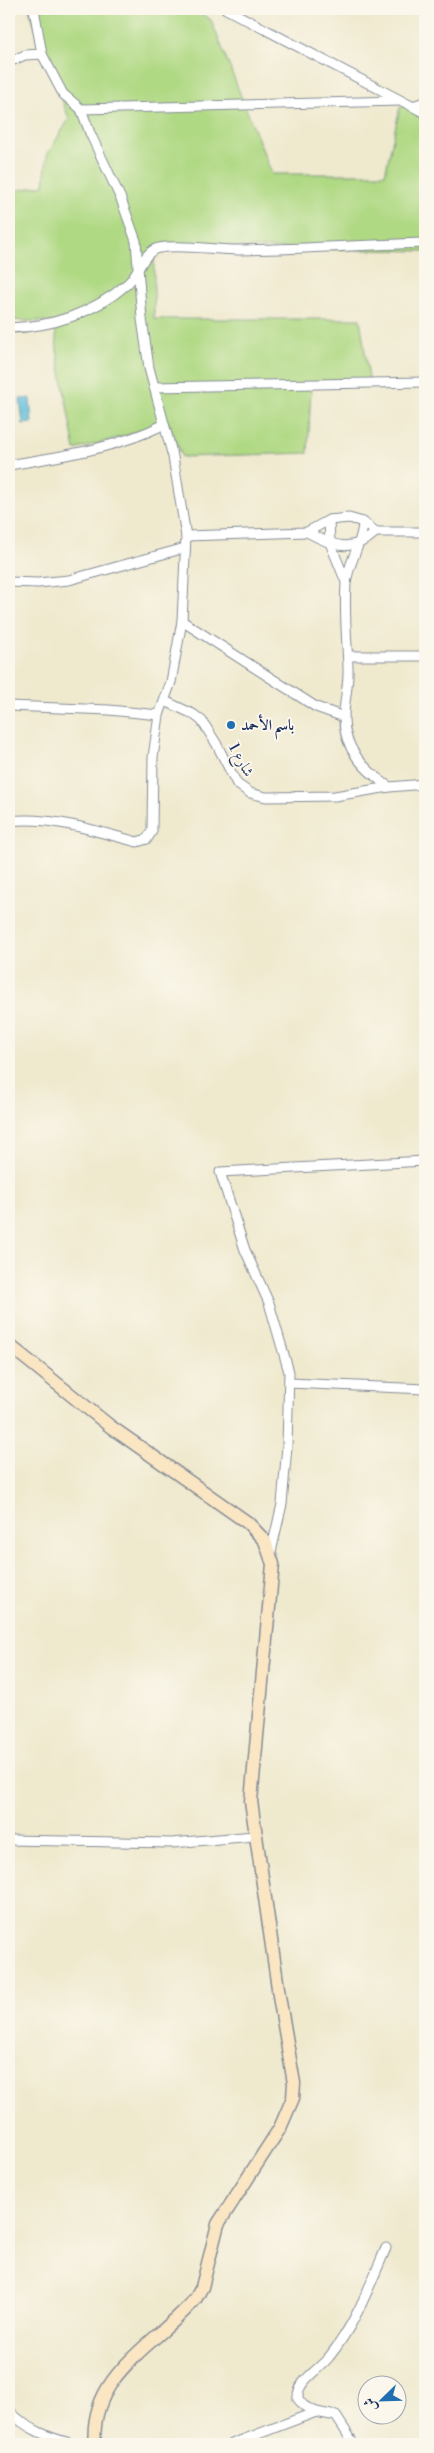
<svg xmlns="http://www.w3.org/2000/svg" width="434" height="2453" font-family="'Libre Bodoni',Amiri,serif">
  <rect width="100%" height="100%" fill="#fbf7ec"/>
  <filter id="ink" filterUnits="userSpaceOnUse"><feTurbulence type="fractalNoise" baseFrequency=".02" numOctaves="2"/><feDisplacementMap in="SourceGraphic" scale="10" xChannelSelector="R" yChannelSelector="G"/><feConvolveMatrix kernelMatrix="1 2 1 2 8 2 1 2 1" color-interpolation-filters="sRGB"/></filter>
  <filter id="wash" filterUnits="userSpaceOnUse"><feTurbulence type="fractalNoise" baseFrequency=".0096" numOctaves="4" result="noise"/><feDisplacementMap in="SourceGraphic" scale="20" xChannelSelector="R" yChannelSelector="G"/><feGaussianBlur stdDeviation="1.12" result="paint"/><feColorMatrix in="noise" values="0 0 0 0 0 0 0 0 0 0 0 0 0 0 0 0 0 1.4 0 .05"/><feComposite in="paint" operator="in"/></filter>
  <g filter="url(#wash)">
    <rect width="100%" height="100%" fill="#efe9ce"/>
    <path fill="#b0d984" stroke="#668471" d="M29,9H194L211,20L272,174H385L400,107L425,103V251L154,246V319H360L370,385L311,387L308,453L182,457L169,423L75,450L57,351L55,322L9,320V192L44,185L47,155L69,119Z"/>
    <path fill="#59bad7" stroke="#3a749a" d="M30,398L32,423L23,424L20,399Z"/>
  </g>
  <g filter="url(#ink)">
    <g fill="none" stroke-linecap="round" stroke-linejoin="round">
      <defs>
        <g id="street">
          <path d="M34,9L42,54"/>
          <path d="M226,9L425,113"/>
          <path d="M9,62L25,55L42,54L63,94L81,109L401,101"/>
          <path d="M412,106L425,102"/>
          <path d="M9,328C52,327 94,313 127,284C138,275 144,250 159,248C182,244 215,250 239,250C301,249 363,245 425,243"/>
          <path d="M154,387L425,382"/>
          <path d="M9,465C62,456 114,449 163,425"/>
          <path d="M329,520L330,543L346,582"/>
          <path d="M363,522C363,543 348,562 346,584C344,611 347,640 348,667C349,684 344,700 344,717C343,749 365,770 389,787"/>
          <path d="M307,532C333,546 352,554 376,532"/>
          <path d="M186,536L307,532L329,520L349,518L363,522L376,532H425"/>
          <path d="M9,582L38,583L69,580L185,548"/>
          <path d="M182,621L316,707L344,717"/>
          <path d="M348,656H425"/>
          <path d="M165,701L193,714L202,721L216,743L237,784L250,793L266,797L335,796L389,787L425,784"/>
          <path d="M9,706L109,710L159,715"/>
          <path d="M9,821C53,816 95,831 137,842L147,839L152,831L153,757L159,715L171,682L182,621L186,536L173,457L149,368L142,319L136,241L121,199L90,133L81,109"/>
          <path d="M289,1383L425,1389"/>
          <path d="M271,1552L282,1504L287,1446L289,1372L269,1303L245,1250L220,1172L425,1161"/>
          <path d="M9,1840L172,1843L254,1836"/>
          <path d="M9,2410C24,2428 53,2440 76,2444"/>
          <path d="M316,2412L304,2406L298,2399C296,2381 319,2370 329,2357C355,2325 370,2285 386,2248"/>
          <path d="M232,2444L316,2412L336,2416L354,2444"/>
        </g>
        <path id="secondary" d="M9,1345L111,1427L248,1523L265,1541L273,1564L251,1801L280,2002L294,2083L293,2098L280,2128L218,2224L202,2287L196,2298C159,2343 88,2374 95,2444"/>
      </defs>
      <use href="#street" stroke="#858c96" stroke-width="11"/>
      <use href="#secondary" stroke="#858c96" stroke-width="15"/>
      <use href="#street" stroke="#fff" stroke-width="9"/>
      <use href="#secondary" stroke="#fbe6c4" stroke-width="12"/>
    </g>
  </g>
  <circle fill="#1f6fb2" stroke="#fbf7ec" stroke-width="2" cx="231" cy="725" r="5"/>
  <g text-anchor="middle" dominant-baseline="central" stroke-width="4" stroke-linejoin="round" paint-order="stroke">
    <g font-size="15" font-weight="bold" fill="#1b2f5e" stroke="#fbf7ec" text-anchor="start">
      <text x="241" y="725">باسم الأحمد</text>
    </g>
    <g font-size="15" fill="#1b2f5e" stroke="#fbf7ec">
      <text transform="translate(241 760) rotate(61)">شارع 1</text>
    </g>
  </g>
  <rect width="434" height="2453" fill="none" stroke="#fbf7ec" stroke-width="30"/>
  <g transform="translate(382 2400) rotate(247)"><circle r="24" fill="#fbf7ec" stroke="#a1a7b3"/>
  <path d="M0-4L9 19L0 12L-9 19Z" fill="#1f6fb2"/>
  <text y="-8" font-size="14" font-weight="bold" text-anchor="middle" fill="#1b2f5e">ش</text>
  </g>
</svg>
